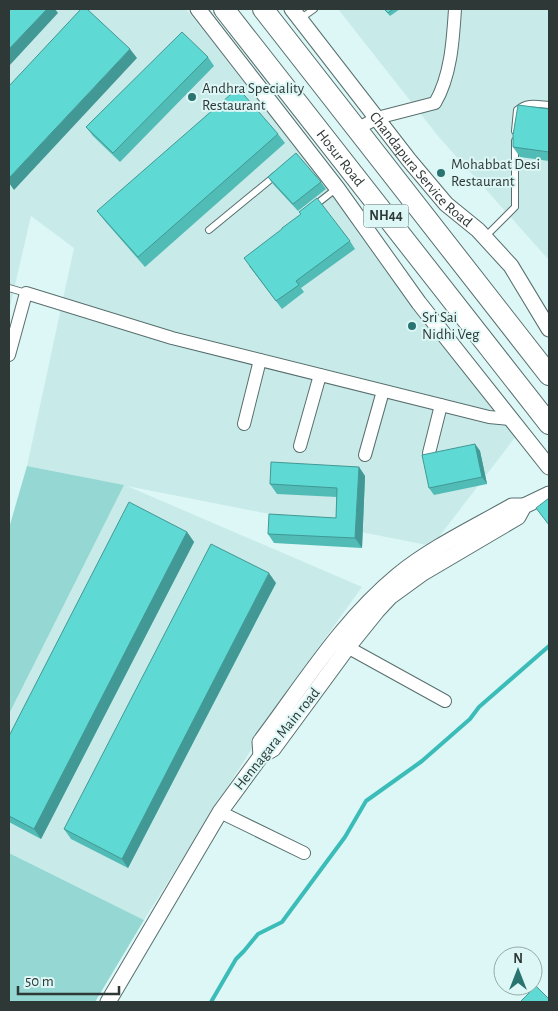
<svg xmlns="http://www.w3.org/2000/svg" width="558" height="1011" font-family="'Alegreya Sans',sans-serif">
  <rect width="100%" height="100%" fill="#dcf7f5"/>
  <g fill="#c8ebe9">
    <path d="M9,9H186L523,427L432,546L127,486L362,587L297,677L144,920L9,853V714L123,485L27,466L74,248L31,216L9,311Z"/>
    <path d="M338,9H549V260L438,136Z"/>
  </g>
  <g fill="#95d7d3">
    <path d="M27,466L124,485L9,714V528Z"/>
    <path d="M9,853L144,920L95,1002H9Z"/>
  </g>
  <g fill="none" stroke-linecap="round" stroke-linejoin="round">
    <path stroke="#3bbcb8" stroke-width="4" d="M211,1002L236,959L244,951L258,934L282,922L345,837L366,801L422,761L470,719L479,707L549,646"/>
    <defs>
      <g id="service">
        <path d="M300,19L314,9"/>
        <path d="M515,131L517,110C527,101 537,104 549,105"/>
        <path d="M314,206L337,188"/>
        <path d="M209,230L276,175"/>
        <path d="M485,237L515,207V141"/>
        <path d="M9,288L26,293"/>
      </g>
      <g id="minor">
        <path d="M357,129L377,118L435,103C451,76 453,40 455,9"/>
        <path d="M9,355L26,293L172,338L489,417L510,419"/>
        <path d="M244,424L260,360"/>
        <path d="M300,446L320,375"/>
        <path d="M429,453L441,405"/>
        <path d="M365,455L383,391"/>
        <path d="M340,643L445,701"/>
        <path d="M220,812L304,853"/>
      </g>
      <g id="tertiary">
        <path d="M198,9L337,188L419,303L549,467"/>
        <path id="s1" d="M292,9L409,160L446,204L478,230L511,266L549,329"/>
        <path d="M261,756L260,742C303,685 342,621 398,575C431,548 475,527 512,506H524"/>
        <path d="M108,1002L220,812L261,756L273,749L348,647L377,611L390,597L423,573L518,517L524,506L549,494"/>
      </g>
      <g id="trunk">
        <path id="s2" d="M224,9L549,424"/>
        <path d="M263,9L549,375"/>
      </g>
    </defs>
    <use href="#service" stroke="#586f6e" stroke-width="8"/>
    <use href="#minor" stroke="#586f6e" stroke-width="14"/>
    <use href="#tertiary" stroke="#586f6e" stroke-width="17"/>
    <use href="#trunk" stroke="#586f6e" stroke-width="22"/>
    <use href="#service" stroke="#fff" stroke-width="6"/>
    <use href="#minor" stroke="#fff" stroke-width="12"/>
    <use href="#tertiary" stroke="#fff" stroke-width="15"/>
    <use href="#trunk" stroke="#fff" stroke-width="20"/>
  </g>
  <g fill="#51bbb6">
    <path d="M384,9H400L390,16Z"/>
    <path d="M208,57L214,66L120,162L93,136L86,127Z"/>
    <path d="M549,109V161L520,157L513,147Z"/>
    <path d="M278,134L285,143L145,267L104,220L97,211Z"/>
    <path d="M268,177L321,182L326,189L298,211L273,184Z"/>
    <path d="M350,241L355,249L301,288L304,292L282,309L249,266Z"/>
    <path d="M475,444L480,451L487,484L434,495L429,488Z"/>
    <path d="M359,467L365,476L362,548L274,543L268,534L336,518L337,497L277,494L270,484Z"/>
    <path d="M187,532L194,542L41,839L9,822V736Z"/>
    <path d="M276,583L128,868L71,839L64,829Z"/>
  </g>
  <g fill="#429894">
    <path d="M47,9H55L58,13L9,66V49Z"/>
    <path d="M130,49L137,58L14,190L9,183V178Z"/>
    <path d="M475,444L480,451L487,484L482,477Z"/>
    <path d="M359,467L365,476L362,548L355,538Z"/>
    <path d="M187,532L194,542L41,839L34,829Z"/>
    <path d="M269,573L276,583L128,868L122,859Z"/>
  </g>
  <g fill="#5ed9d4" stroke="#429894">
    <path d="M9,9H47L9,49Z"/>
    <path d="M81,9H87L130,49L9,178V86Z"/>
    <path d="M384,9H393L388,13Z"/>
    <path d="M182,32L208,57L113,153L86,127Z"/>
    <path d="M238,88L278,134L138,257L97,211Z"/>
    <path d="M518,105L549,109V152L513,147V135Z"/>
    <path d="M296,153L321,182L293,204L268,177Z"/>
    <path d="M317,198L350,241L296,281L299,285L276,301L244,258L282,229V228L301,214L299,212Z"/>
    <path d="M475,444L482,477L429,488L422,455Z"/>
    <path d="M271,462L359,467L355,538L268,534L269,514L336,518L337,488L270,484Z"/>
    <path d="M549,498V525L536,508Z"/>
    <path d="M129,502L187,532L34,829L9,816V736Z"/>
    <path d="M211,544L269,573L122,859L64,829Z"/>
    <path d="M536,986L549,999V1002H520Z"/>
  </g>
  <g fill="#297370" stroke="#dcf7f5" stroke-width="2">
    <circle cx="192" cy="97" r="5"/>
    <circle cx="441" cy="173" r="5"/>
    <circle cx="412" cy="326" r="5"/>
  </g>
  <g text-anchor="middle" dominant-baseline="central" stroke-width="4" stroke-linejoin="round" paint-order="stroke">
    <rect fill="#dcf7f5" stroke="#627170" stroke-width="1" x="363.5" y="204.5" width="45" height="23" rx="4"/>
    <g font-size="14" font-weight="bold" fill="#2e3837">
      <text x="386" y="216">NH44</text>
    </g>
    <g font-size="15" fill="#2e3837" stroke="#dcf7f5" text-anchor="start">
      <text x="202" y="88">Andhra Speciality<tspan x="202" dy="17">Restaurant</tspan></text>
      <text x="451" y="164">Mohabbat Desi<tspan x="451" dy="17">Restaurant</tspan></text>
      <text x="422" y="317">Sri Sai<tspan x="422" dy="17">Nidhi Veg</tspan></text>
    </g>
    <g font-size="15" fill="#2e3837" stroke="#dcf7f5">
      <text stroke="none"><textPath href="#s2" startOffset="189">Hosur Road</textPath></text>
      <text stroke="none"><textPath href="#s1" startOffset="206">Chandapura Service Road</textPath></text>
      <text transform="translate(277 739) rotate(-51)">Hennagara Main road</text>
    </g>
  </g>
  <rect width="558" height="1011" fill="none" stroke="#2e3837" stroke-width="20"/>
  <g transform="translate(518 971)"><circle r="24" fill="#dcf7f5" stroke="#96aba9"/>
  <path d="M0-4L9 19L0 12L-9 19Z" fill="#297370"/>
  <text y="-8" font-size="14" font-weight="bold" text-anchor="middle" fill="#2e3837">N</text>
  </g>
  <path d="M18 986v8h101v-8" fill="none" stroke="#2e3837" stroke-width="2.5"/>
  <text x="25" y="986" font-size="15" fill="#2e3837" stroke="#dcf7f5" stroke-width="4" paint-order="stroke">50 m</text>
</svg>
